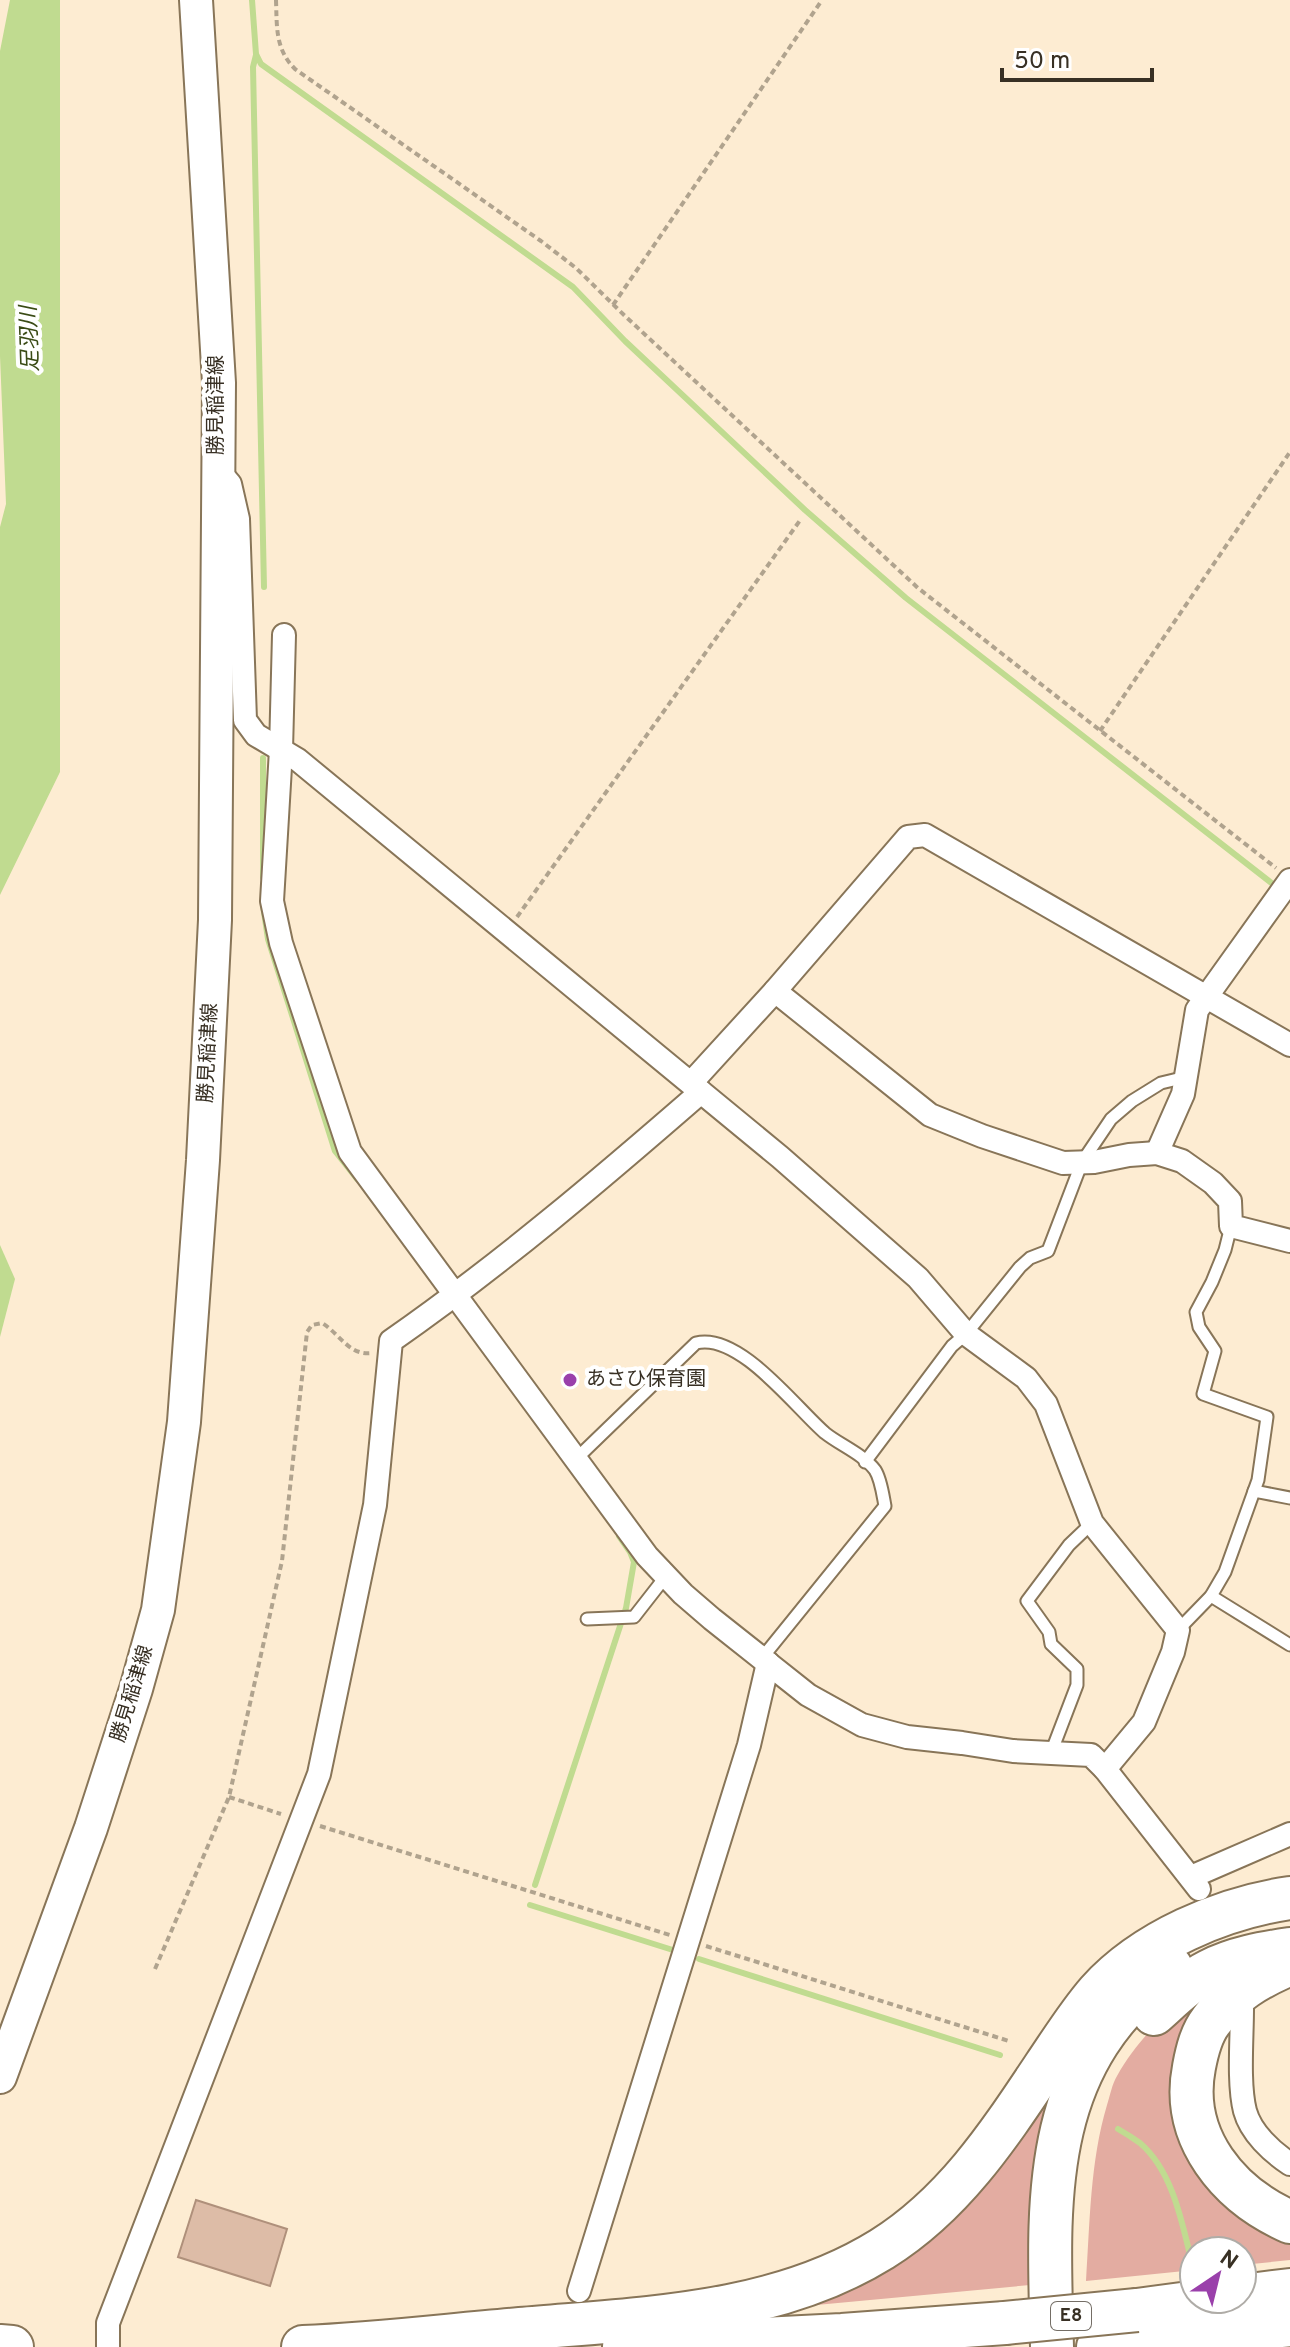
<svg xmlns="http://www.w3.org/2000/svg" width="1290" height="2347" font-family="Overpass,'Noto Sans JP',sans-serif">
  <rect width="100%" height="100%" fill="#fdecd2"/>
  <g fill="#e3aca1">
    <path d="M1209,1979L1181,2112L1290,2234V2260L1242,2265V2251H1194V2270L1086,2281C1090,2222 1090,2162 1107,2105C1110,2096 1112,2084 1117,2076C1139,2036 1174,2006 1209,1979Z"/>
    <path d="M1112,2006L1041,2284L784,2308L834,2282Z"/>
  </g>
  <g fill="#c0db90">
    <path d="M10,0H60V772L0,895V527L6,504L0,356V51Z"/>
    <path d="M0,1245L15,1279L0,1337Z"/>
  </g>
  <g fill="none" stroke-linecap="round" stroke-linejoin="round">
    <g stroke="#c0db90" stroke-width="6">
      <path d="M252,0L256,54L261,64L573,287L625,341L805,510L906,598L1278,888"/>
      <path d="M256,55L253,67L264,587"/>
      <path d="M263,877V758"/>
      <path d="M263,905L268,939L335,1151L357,1179"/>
      <path d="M535,1885L626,1608L634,1562L630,1552L619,1536"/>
      <path d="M530,1905L676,1951"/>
      <path d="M699,1959L1000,2055"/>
      <path d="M1118,2129C1125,2133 1133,2138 1140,2143C1175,2173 1183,2229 1194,2271"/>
    </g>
  </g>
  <path fill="#ddbca7" stroke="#af907b" stroke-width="2" d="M196,2200L287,2229L270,2286L178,2257Z"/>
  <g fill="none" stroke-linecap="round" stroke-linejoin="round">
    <defs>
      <g id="lane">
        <path d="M576,1459L696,1343C739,1332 795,1407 825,1433C840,1445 863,1454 875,1470C881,1479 883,1496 885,1506L762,1658"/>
        <path d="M865,1462L952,1346L966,1334L1020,1267L1030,1258L1048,1251L1082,1162L1111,1119L1132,1101L1161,1083L1186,1077"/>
        <path d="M1254,1491L1290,1498"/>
        <path d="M1211,1596L1290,1645"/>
        <path d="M587,1619L634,1617L666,1576"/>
        <path d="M1178,1630L1211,1596L1225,1572L1258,1480L1267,1417L1203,1394L1215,1351L1199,1327L1196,1312L1212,1282L1225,1250L1231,1226"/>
        <path d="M1051,1753L1077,1685V1669L1051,1644L1049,1632L1027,1601L1069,1545L1092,1523"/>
      </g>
      <g id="street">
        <path d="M224,477L230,484L238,519L245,720L256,735L298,760L780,1157L918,1278L966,1334L1026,1378L1046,1404L1092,1523L1178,1630L1173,1652L1144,1722L1105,1769"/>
        <path d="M284,635L281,750L272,901L281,943L350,1152L647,1556L683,1594L712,1619L808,1695L862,1725L907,1737L962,1743L1013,1751L1091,1755L1105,1769L1199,1889"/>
        <path d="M775,991L930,1115L982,1136L1063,1163L1094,1162L1129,1155L1157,1153L1182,1161L1213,1183L1230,1201L1231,1226L1290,1241"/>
        <path d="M691,1083L775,991L908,837L925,835L1290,1045"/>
        <path d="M1157,1153L1183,1094L1197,1010L1290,880"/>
        <path d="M1191,1877L1290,1834"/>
        <path d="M1242,2009C1242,2038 1238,2084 1245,2111C1251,2133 1272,2152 1290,2164"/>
        <path d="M579,2291L749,1745L768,1663"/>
        <path d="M108,2347V2323L319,1774L375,1505L391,1341C500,1265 601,1179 701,1092"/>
      </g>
      <path id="secondary" d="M0,2077L91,1828L136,1689L158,1610L184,1422L203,1160L215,920L219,383L196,0"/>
      <g id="highway">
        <path d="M1290,1964C1259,1977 1231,1993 1211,2021C1201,2034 1197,2051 1194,2067C1180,2138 1229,2195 1290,2222"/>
        <path d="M1154,2014C1171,1999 1189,1981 1209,1971C1234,1958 1263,1953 1290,1949"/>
        <path d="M1242,2296L1290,2290"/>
        <path d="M1137,2310L1219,2299"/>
        <path d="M0,2346L12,2347"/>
        <path d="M624,2346L842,2335L1005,2323"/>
        <path d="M303,2347C376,2344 448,2335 520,2329C643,2318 774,2316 882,2249C954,2204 999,2135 1045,2066C1062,2041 1078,2015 1098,1992C1144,1941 1222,1908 1290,1898"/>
        <path d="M1052,2347C1048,2201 1038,2063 1171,1967"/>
        <path d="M1098,2347L1290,2325"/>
      </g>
    </defs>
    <use href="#lane" stroke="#887558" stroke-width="15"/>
    <use href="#street" stroke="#887558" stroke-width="26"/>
    <use href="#secondary" stroke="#887558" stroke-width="36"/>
    <use href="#highway" stroke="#887558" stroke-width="46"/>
    <g stroke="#b0a38e" stroke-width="4" stroke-dasharray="6 4" stroke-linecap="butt">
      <path d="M276,0C277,27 275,49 295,69L541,241L576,268L625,316L918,588L1276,868"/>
      <path d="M613,305L822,0"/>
      <path d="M1100,731L1290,452"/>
      <path d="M517,917L801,519"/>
      <path d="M229,1797L281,1814"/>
      <path d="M320,1826L670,1935"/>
      <path d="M706,1946L1009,2041"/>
      <path d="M155,1969L229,1797L282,1561L307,1332L312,1325L322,1323C340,1334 349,1356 372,1353"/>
    </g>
    <use href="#lane" stroke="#fff" stroke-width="11"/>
    <use href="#street" stroke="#fff" stroke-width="22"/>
    <use href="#secondary" stroke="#fff" stroke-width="32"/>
    <use href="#highway" stroke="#fff" stroke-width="42"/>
    <defs>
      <path id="highway-bridge" d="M1005,2323L1137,2310"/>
    </defs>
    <use href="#highway-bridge" stroke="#887558" stroke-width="46" stroke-linecap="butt"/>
    <use href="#highway-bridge" stroke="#fff" stroke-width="42"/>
  </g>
  <circle fill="#9a40ab" stroke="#fff" stroke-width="3" cx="570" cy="1380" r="8"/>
  <g text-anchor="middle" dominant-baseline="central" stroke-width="8" stroke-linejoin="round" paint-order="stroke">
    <rect fill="#fff" stroke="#746e66" stroke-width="2" x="1051" y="2302" width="40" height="28" rx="6"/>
    <g font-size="18" font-weight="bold" fill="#383024">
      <text x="1071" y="2316">E8</text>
    </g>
    <g font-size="20" fill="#383024" stroke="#fff">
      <text transform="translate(217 405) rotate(-90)">勝見稲津線</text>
      <text transform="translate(209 1053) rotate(-87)">勝見稲津線</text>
      <text transform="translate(133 1694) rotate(-73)">勝見稲津線</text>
    </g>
    <g font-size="20" fill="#383024" stroke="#fff" text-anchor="start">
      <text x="586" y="1380">あさひ保育園</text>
    </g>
    <g font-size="22" font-style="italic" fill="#3a4b16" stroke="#fff">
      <text transform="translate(31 339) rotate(-92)">足羽川</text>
    </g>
  </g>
  <g transform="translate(1218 2275) rotate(35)"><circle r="38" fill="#ffffff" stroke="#afaca7" stroke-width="2"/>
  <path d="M0-6L14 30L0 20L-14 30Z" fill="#9a40ab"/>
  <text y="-12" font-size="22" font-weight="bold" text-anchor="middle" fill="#383024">N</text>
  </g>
  <path d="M1002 68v12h150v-12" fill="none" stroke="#383024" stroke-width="4"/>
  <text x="1014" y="68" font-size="24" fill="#383024" stroke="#ffffff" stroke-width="6" paint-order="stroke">50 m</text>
</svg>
